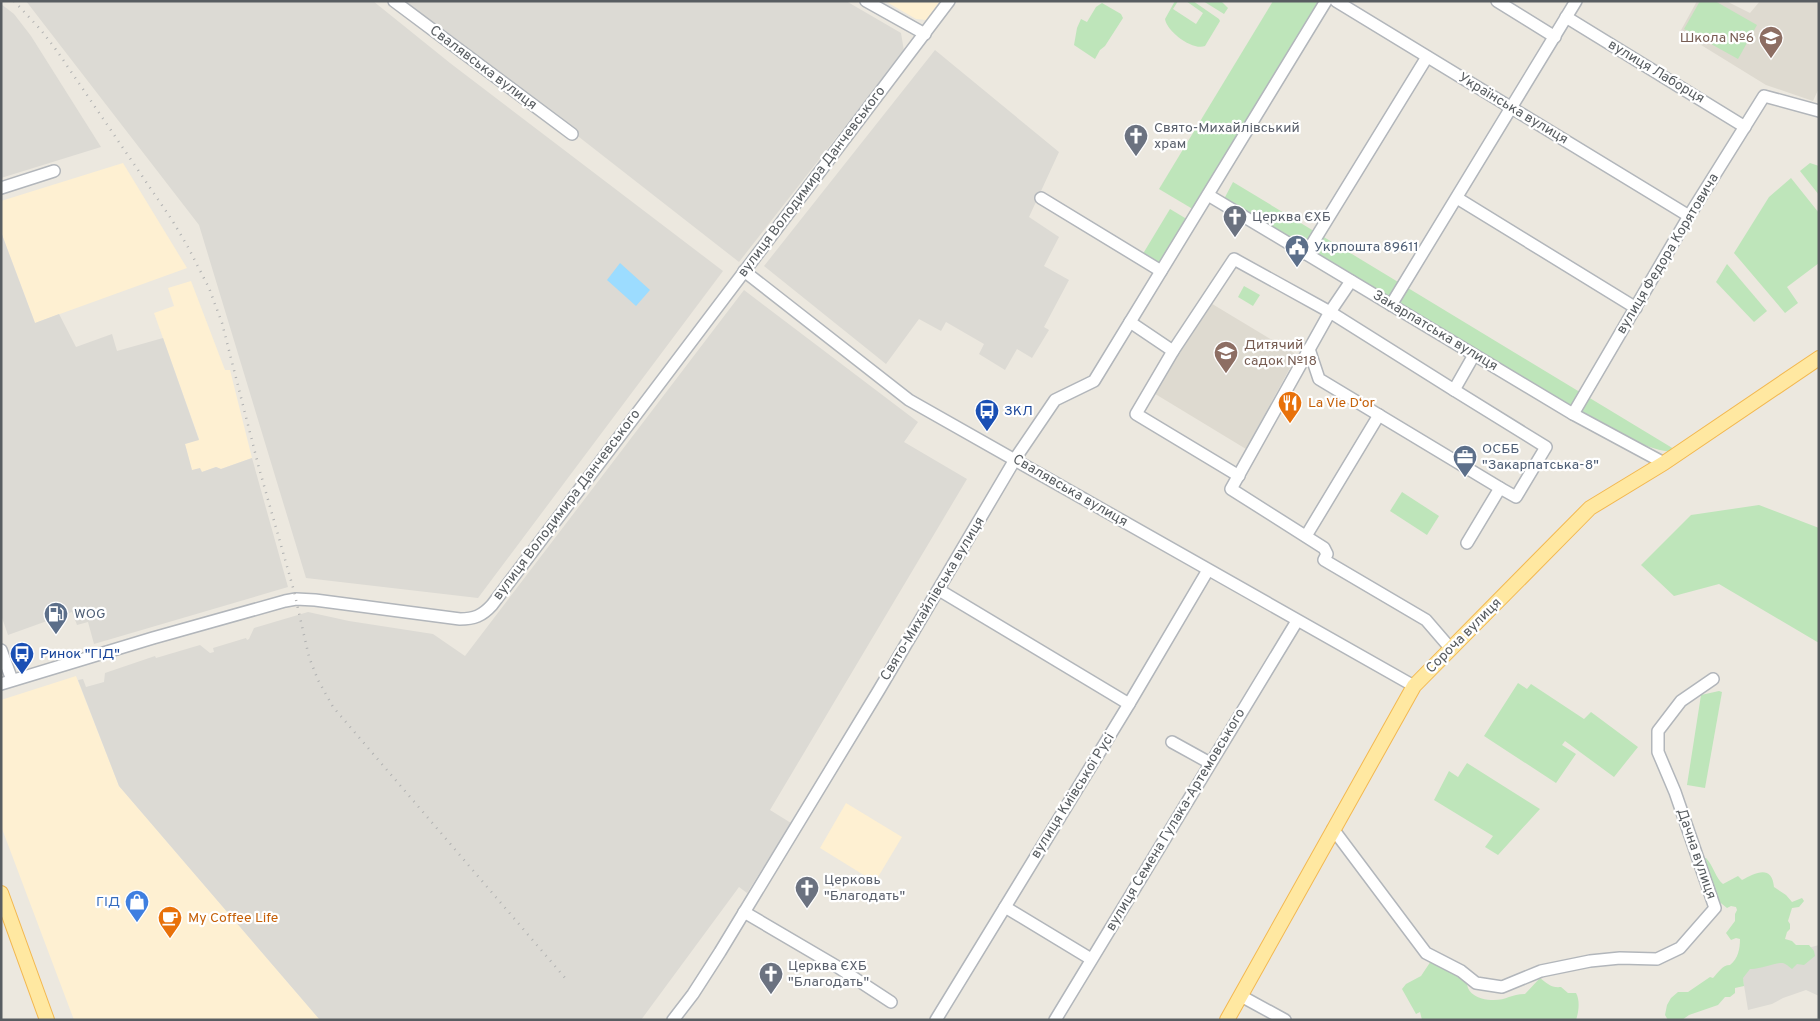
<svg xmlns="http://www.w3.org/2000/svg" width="1820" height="1021" font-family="Overpass,sans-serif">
  <rect width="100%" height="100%" fill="#ece8df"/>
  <g fill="#fef0d2">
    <path d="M885,1H940L926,20L916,19Z"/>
    <path d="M123,163L187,268L35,323L1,232V201Z"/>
    <path d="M191,281L225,370H230L252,458L221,469L216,467L202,472L192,471L185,444L199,439L154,313L174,306L168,288Z"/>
    <path d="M76,676L119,786L320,1020H74L1,826V700Z"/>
    <path d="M846,803L902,837L875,882L820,848Z"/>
  </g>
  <g fill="#dcdad4">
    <path d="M26,1H373L450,63L723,271L478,598L306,578L199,225Z"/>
    <path d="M405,1H846L901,33L904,51L739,262Z"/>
    <path d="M1,4L14,14L31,36L101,147L1,178Z"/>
    <path d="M935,50L1059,152L1029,217L1059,237L1044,266L1069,280L1044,327L1049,330L1032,358L1017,349L1005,370L979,354L984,344L946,322L941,331L919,319L886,364L764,266Z"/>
    <path d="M1,232L35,323L59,314L76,347L112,334L117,351L163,338L199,440L185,444L192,470L200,468L202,472L216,467L221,469L252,458L288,587L94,644L88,622L77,625L72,612L8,635L1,615Z"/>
    <path d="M744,290L918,422L904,442L967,479L770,810L791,823L747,893L739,887L641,1020H320L119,786L78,680L83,679L86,687L104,682L105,673L155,656L156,658L200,645L210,653L214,652L213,648L246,638L247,640L249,639L254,628L308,612L349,621L433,634L465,656Z"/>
    <path d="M1819,945V996L1806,990L1783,998L1772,1004L1748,1010L1742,973L1770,958Z"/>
  </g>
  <g fill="#dedad0">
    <path d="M1697,1H1726L1750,13L1760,1H1819V88L1813,101L1766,85L1680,32Z"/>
    <path d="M1209,302L1297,355L1246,449L1152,392Z"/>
  </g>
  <g fill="#bee5ba">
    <path d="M1175,1H1178L1173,9L1196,24L1203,13L1186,1H1193L1219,19L1220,21L1205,46C1193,51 1167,32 1165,19Z"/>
    <path d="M1203,1H1221L1228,8L1224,14Z"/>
    <path d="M1273,1H1319L1196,211L1159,189Z"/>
    <path d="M1700,1H1715L1757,25L1738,59L1684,29Z"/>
    <path d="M1102,3L1121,14L1123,18L1105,46L1100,50L1095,59L1074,45L1077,28L1081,19L1087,22L1096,7Z"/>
    <path d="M1810,163L1819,166V195L1800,171Z"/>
    <path d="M1791,178L1819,213V263L1787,287L1798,303L1785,313L1734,253L1769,197Z"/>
    <path d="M1233,182L1674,449L1673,452C1649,451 1618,432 1596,423L1223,201Z"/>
    <path d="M1170,209L1190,221L1161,269L1141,257Z"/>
    <path d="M1727,264L1767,311L1754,322L1716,282Z"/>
    <path d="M1244,286L1260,295L1253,306L1238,297Z"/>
    <path d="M1402,492L1439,516L1427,535L1390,511Z"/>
    <path d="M1759,505L1819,528V643L1719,584L1674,596L1641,565L1691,515Z"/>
    <path d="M1518,683L1527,689L1531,684L1584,719L1591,712L1638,747L1614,777L1565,741L1562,745L1576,754L1556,783L1484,736Z"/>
    <path d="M1719,691L1722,692L1705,788L1687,785L1701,695Z"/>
    <path d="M1467,763L1540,809L1498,855L1485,847L1493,836L1434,800L1449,771L1458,777Z"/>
    <path d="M1706,858C1713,865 1716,879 1723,884L1738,876L1742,880C1755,873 1772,864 1774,887L1786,895L1792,902L1802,898L1804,901L1799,907L1792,908L1788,921L1790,924V929L1787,932L1785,939L1792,941L1796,945H1809L1814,951L1815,956L1804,965L1797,964L1792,969C1789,967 1788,965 1785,964C1780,960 1761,970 1750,969L1743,978L1744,986L1735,988V993L1730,997H1725L1718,1005L1689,1015L1682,1020H1668L1665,1015L1667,1005L1671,998L1678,992H1688L1710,977L1713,978C1718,973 1722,965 1730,965C1738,959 1740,949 1740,939L1736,938L1731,940L1726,933L1735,921V914L1737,910L1736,907L1731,906L1727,908L1717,900H1707C1700,886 1696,874 1701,859Z"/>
    <path d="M1431,961C1441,966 1454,971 1463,978C1466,981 1467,984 1468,988C1471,996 1483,1000 1491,1000C1506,1001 1510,994 1525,994L1540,978C1548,984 1551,988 1561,987L1568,993H1576C1580,1000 1579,1011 1576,1020H1422L1420,1012L1416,1014L1402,989L1406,984L1421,976Z"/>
  </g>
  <path fill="#9cdcff" d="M620,263L650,290L636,306L607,280Z"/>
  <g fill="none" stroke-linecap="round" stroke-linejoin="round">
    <defs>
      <g id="minor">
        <path d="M394,1L572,134"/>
        <path d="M866,1L925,34"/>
        <path d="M1336,1L1689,216"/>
        <path d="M1497,1L1555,37"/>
        <path d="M1566,17L1745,127"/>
        <path d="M1,188L54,171"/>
        <path d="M1208,195L1573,414L1664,463"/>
        <path d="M1041,198L1161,271"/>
        <path d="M1457,198L1636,308"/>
        <path d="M1306,254L1427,57"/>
        <path d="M744,271L909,400L1414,686"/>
        <path d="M1391,305L1576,1"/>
        <path d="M1130,322L1173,351L1234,259L1330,312L1351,281"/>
        <path d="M1309,349L1319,379L1500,488L1467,543"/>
        <path d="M1173,351L1136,414L1239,476"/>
        <path d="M1454,390L1546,447L1516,497L1500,488"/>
        <path d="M1573,414L1689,216L1764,96L1819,111"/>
        <path d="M1306,536L1379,415"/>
        <path d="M939,590L1129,704"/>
        <path d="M1451,649L1426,620L1324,560L1327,554L1324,548L1231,489L1330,312L1454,390L1474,355"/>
        <path d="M1,650L12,680"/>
        <path d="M1,684L153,638L285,601L296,599L315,600L460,619C474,619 482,616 492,605L949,1"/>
        <path d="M1172,742L1210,763"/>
        <path d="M1333,829L1426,953L1461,971L1476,983L1502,987L1541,971L1590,961L1620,958L1657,959L1680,948L1715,908L1675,792L1658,752V731L1681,701L1713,679"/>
        <path d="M1005,907L1091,959"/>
        <path d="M744,912L836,966L891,1002"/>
        <path d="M1241,996L1285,1020"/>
        <path d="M673,1020L693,994L720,952L879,690L1017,456L1055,400L1094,381L1326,1"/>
        <path d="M936,1020L1129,704L1208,570"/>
        <path d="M1055,1020L1297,621"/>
      </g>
      <g id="major">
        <path d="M1,893L47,1020"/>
        <path d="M1227,1020L1414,686L1590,508L1664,463L1819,358"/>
      </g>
    </defs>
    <use href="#minor" stroke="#b2b6bb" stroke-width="14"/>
    <use href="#major" stroke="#f3b850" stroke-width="16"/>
    <use href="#minor" stroke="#fff" stroke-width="11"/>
    <use href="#major" stroke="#ffe8a1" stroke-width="14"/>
    <path stroke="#b1b2b2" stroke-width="2.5" stroke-dasharray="1 6" stroke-linecap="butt" d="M14,1L41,30L57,51L172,220L188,247L209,288L222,323L259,468L294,591L309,657L318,680L333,707L566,979"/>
  </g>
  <defs>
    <symbol id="school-pin" viewBox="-11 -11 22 30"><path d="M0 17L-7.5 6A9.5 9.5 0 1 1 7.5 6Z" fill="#8d6e63" stroke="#fff"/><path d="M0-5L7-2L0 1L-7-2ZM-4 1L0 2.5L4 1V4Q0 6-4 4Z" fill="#fff"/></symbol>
    <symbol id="church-pin" viewBox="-11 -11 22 30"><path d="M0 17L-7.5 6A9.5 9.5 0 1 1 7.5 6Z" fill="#6b7280" stroke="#fff"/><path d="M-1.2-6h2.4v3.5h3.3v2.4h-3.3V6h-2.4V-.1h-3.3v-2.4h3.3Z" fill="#fff"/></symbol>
    <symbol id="civic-pin" viewBox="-11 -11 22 30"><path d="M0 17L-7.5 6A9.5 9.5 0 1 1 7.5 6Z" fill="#5c6f8a" stroke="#fff"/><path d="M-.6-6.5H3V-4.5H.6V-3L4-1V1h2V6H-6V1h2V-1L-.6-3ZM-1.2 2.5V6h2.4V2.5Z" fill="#fff"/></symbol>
    <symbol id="restaurant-pin" viewBox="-11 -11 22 30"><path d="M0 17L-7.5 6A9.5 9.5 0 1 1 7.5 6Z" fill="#e8710a" stroke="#fff"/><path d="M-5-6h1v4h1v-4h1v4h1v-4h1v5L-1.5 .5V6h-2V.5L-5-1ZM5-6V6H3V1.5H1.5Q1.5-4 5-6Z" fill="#fff"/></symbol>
    <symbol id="bus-pin" viewBox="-11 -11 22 30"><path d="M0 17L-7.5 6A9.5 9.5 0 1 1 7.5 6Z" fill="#1a4fb4" stroke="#fff"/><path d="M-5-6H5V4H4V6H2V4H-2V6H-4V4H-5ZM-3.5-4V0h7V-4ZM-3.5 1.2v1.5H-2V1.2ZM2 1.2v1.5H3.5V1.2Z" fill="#fff"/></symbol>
    <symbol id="office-pin" viewBox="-11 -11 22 30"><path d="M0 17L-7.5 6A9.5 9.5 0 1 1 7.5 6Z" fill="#5c6f8a" stroke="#fff"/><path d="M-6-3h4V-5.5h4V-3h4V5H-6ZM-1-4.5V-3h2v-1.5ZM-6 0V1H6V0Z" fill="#fff"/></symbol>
    <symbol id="fuel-pin" viewBox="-11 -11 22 30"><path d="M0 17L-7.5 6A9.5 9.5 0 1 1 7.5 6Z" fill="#5c6f8a" stroke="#fff"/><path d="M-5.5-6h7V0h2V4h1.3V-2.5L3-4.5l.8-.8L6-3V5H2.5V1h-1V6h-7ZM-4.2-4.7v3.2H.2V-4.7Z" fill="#fff"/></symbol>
    <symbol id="shop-pin" viewBox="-11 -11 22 30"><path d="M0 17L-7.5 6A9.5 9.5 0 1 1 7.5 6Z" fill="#3f7fe0" stroke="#fff"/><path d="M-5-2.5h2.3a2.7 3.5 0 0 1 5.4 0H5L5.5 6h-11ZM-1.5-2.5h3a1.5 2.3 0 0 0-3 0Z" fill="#fff"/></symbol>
    <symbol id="cafe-pin" viewBox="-11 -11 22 30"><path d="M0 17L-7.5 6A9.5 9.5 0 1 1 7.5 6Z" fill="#e8710a" stroke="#fff"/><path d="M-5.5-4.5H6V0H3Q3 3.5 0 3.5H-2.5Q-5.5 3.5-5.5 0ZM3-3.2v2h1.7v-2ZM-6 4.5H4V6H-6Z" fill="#fff"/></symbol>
  </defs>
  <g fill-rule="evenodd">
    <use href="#school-pin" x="1757" y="24" width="28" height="38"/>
    <use href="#church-pin" x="1122" y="122" width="28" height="38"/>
    <use href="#church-pin" x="1221" y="203" width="28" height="38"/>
    <use href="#civic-pin" x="1283" y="233" width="28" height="38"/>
    <use href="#school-pin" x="1212" y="339" width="28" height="38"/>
    <use href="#restaurant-pin" x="1276" y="389" width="28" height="38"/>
    <use href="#bus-pin" x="973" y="397" width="28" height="38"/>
    <use href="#office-pin" x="1451" y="443" width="28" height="38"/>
    <use href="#fuel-pin" x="42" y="600" width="28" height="38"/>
    <use href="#bus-pin" x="8" y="640" width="28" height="38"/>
    <use href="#church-pin" x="793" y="874" width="28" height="38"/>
    <use href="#shop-pin" x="123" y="888" width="28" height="38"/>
    <use href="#cafe-pin" x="156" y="904" width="28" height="38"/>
    <use href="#church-pin" x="757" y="960" width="28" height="38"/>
  </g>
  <g text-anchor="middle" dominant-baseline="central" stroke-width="4.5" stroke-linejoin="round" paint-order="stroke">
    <g font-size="14" fill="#785e54" stroke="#fff" text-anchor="end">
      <text x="1754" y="38">Школа №6</text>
      <text x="1244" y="345" text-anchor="start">Дитячий<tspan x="1244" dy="16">садок №18</tspan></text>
    </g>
    <g font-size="14" fill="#585d61" stroke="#fff">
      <text transform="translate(483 68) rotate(37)">Свалявська вулиця</text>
      <text transform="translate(1656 72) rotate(31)">вулиця Лаборця</text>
      <text transform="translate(1513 109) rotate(31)">Українська вулиця</text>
      <text transform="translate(812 182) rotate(-53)">вулиця Володимира Данчевського</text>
      <text transform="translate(1668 254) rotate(-59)">вулиця Федора Корятовича</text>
      <text transform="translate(1435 331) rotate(31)">Закарпатська вулиця</text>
      <text transform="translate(1070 491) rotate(30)">Свалявська вулиця</text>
      <text transform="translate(567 505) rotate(-53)">вулиця Володимира Данчевського</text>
      <text transform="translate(933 599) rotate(-59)">Свято-Михайлівська вулиця</text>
      <text transform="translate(1464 636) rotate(-45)">Сороча вулиця</text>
      <text transform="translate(1073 796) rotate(-58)">вулиця Київської Русі</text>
      <text transform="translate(1176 820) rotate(-59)">вулиця Семена Гулака-Артемовського</text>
      <text transform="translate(1696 854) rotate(71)">Дачна вулиця</text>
    </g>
    <g font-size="14" fill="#5b616d" stroke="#fff" text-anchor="start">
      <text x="1154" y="128">Свято-Михайлівський<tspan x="1154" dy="16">храм</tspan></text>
      <text x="1252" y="217">Церква ЄХБ</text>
      <text x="824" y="880">Церковь<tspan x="824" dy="16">"Благодать"</tspan></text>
      <text x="788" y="966">Церква ЄХБ<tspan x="788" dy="16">"Благодать"</tspan></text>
    </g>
    <g font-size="14" fill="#4e5e75" stroke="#fff" text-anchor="start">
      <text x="1314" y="247">Укрпошта 89611</text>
      <text x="1482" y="449">ОСББ<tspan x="1482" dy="16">"Закарпатська-8"</tspan></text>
      <text x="74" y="614">WOG</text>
    </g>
    <g font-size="14" fill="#c56008" stroke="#fff" text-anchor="start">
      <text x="1308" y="403">La Vie D‘or</text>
      <text x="188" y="918">My Coffee Life</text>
    </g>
    <g font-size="14" fill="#164399" stroke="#fff" text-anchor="start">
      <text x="1004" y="411">ЗКЛ</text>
      <text x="40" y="654">Ринок "ГІД"</text>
    </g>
    <g font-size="14" fill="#366cbe" stroke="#fff" text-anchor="end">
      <text x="120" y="902">ГІД</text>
    </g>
  </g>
  <rect width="1820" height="1021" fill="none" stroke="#585d61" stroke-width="5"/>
</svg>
